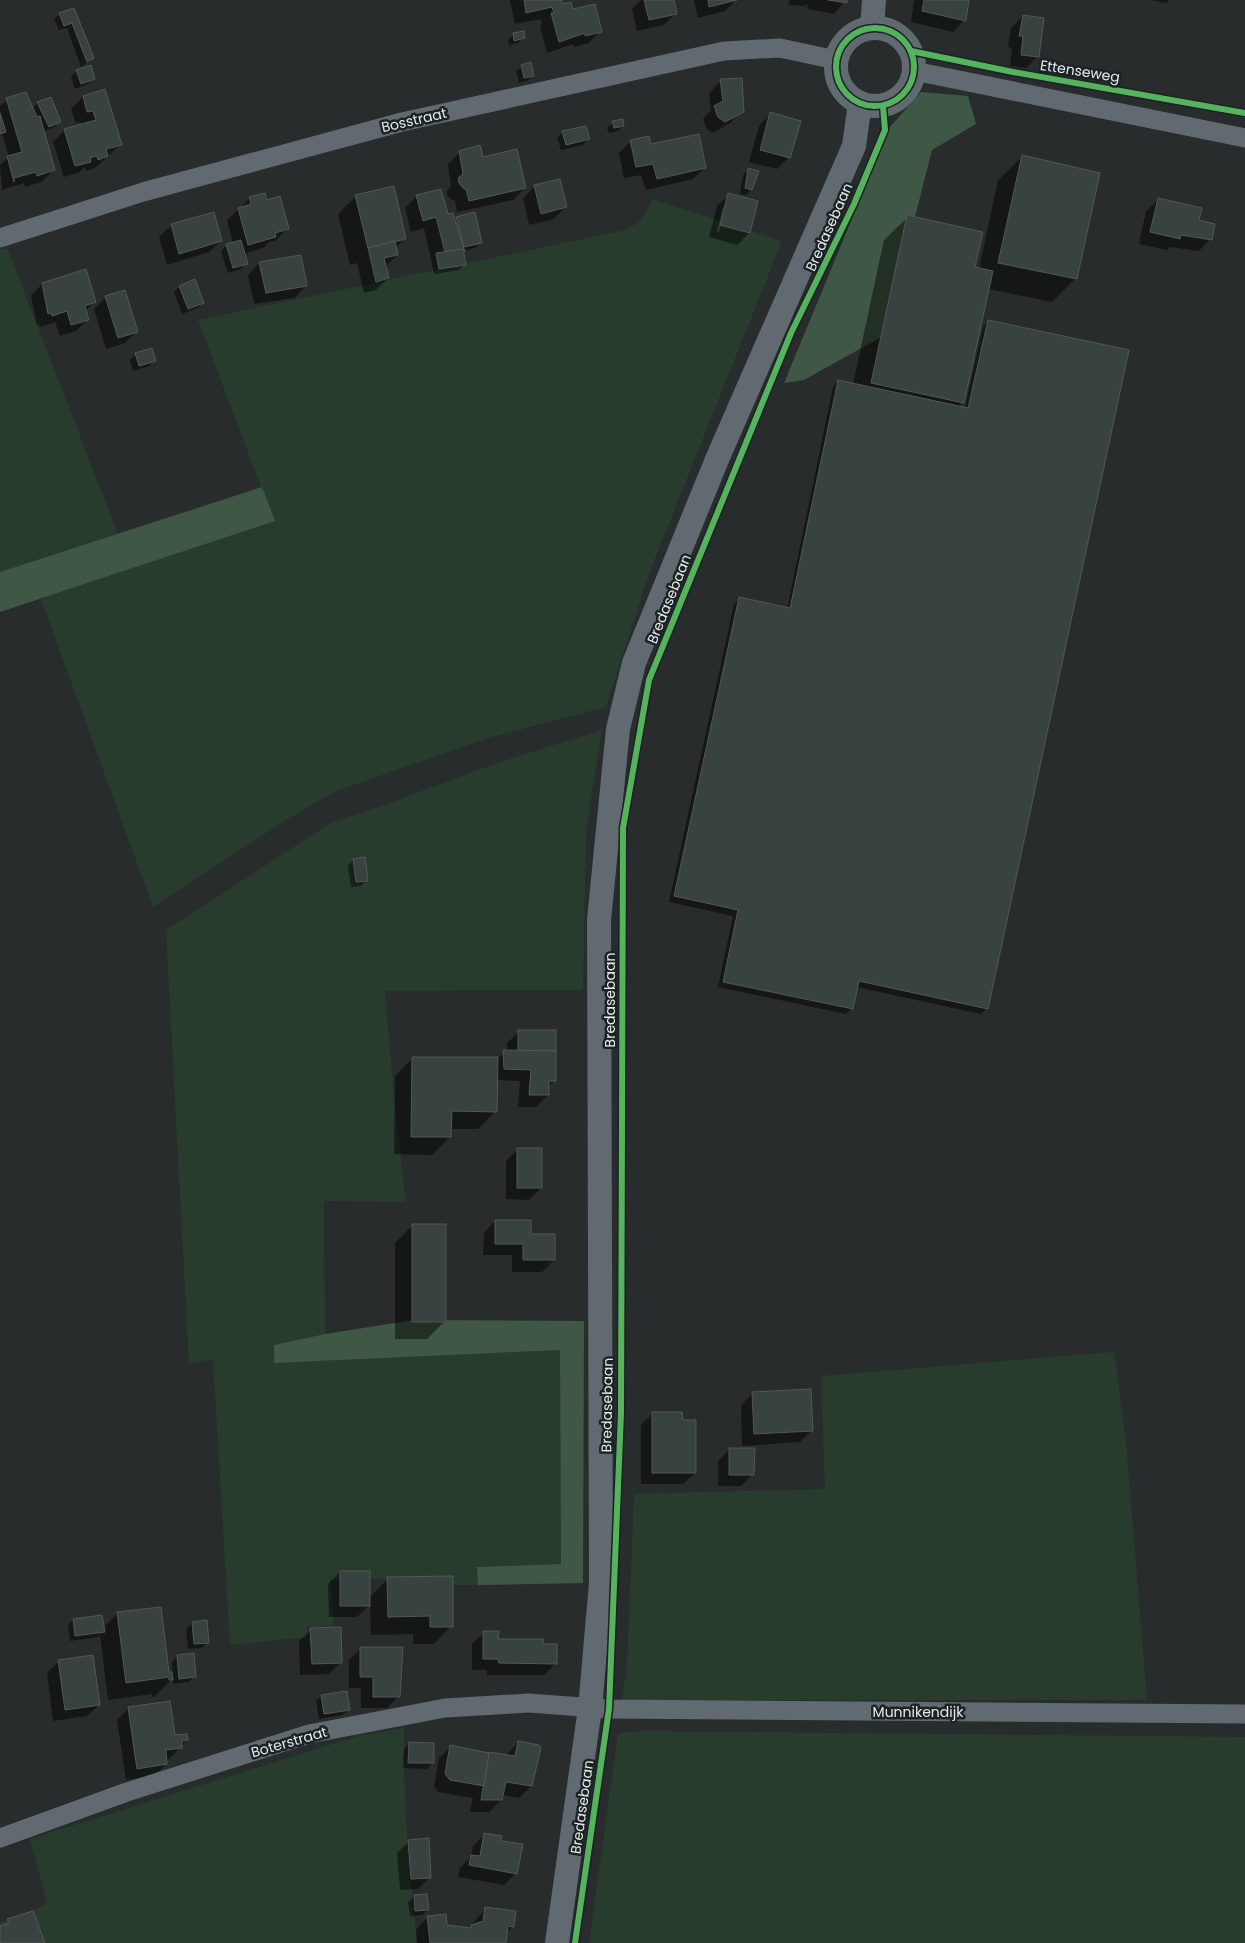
<svg xmlns="http://www.w3.org/2000/svg" width="1245" height="1943" font-family="Poppins,sans-serif">
  <rect width="100%" height="100%" fill="#282c2c"/>
  <g fill="#283c2d">
    <path d="M652,199L782,241L650,571L606,707L488,738L336,791L281,823L153,907L41,599L274,521L198,320L621,231C640,224 644,219 652,199Z"/>
    <path d="M7,248L118,534L0,572V250Z"/>
    <path d="M602,730L586,831L583,990L385,991L394,1099L406,1202L324,1201L325,1334L274,1345V1363L560,1350L561,1564L477,1567L478,1585H453L452,1577L330,1580L334,1626L307,1627V1637L230,1645L213,1359L189,1364L166,930L332,822L376,808L497,763Z"/>
    <path d="M1114,1352L1126,1442L1147,1700H622L627,1666L634,1494L825,1489L821,1376Z"/>
    <path d="M404,1728C403,1800 409,1872 417,1943H0V1923L47,1904L30,1839L358,1736Z"/>
    <path d="M642,1731L1245,1737V1943H589L618,1733Z"/>
  </g>
  <g fill="#3f5846">
    <path d="M921,92L968,96L976,124L932,150L885,335L804,380L784,383L890,127Z"/>
    <path d="M262,487L275,521L0,612V572Z"/>
    <path d="M414,1320L584,1321L583,1583L478,1585L477,1567L561,1564L560,1350L274,1363V1345L325,1334Z"/>
  </g>
  <g fill="#0007" fill-rule="evenodd">
    <path d="M510,0H560L561,6L572,10L600,31L589,43L574,47L573,44L547,53L540,26L542,24L541,19L515,24Z"/>
    <path d="M641,0H673L676,13L664,25L637,31L632,9Z"/>
    <path d="M694,0H736L725,11L698,18Z"/>
    <path d="M789,0H846L834,14L807,9L808,4L805,6L789,5Z"/>
    <path d="M914,0H968L964,20L953,32L911,22Z"/>
    <path d="M1149,0H1169L1167,3Z"/>
    <path d="M73,10L93,58L81,67L67,28L59,30L54,19L60,14Z"/>
    <path d="M1023,16L1038,56L1026,68L1010,66L1012,48L1008,47L1011,28Z"/>
    <path d="M523,33V38L518,43L509,45L508,40L513,35Z"/>
    <path d="M522,66L533,75L527,81L519,83L516,71Z"/>
    <path d="M90,67L94,79L88,84L75,89L71,77L76,71Z"/>
    <path d="M721,81L742,111L730,123L713,133L707,129L703,119L711,110L709,93Z"/>
    <path d="M83,97L120,145L95,168L86,171L85,167L78,173L64,177L53,142L65,130L82,125L81,122L76,123L71,109Z"/>
    <path d="M7,100L32,109L38,103L60,122L54,127L43,132L53,170L42,182L25,187L24,183L2,190L0,165L9,157L2,134L0,136V106Z"/>
    <path d="M770,114L789,157L777,169L749,162L759,126Z"/>
    <path d="M613,123L623,126L618,131L609,133L607,128Z"/>
    <path d="M563,132L588,139L583,145L561,150L557,138Z"/>
    <path d="M631,141L650,146L705,168L693,179L646,190L641,175L624,178L619,153Z"/>
    <path d="M460,152L482,158L525,188L513,200L457,212L455,200H452L447,195V191L451,187L448,164Z"/>
    <path d="M1022,157L1076,278L1052,302L988,289L963,402L958,407L965,408L983,327L988,321L987,1008L981,1014L856,987L851,1009L846,1014L718,987L733,916L669,902L734,604L740,599L787,609L833,387L838,381L853,384L884,240L908,217L973,268L979,269L998,180Z"/>
    <path d="M749,169L751,189L746,195L740,194L743,175Z"/>
    <path d="M535,186L565,207L554,219L529,225L523,198Z"/>
    <path d="M729,195L757,202L749,233L737,245L709,237L717,206ZM723,207H726L719,232L717,231Z"/>
    <path d="M356,196L405,238L395,248L397,255L385,267L388,278L376,290L364,293L357,263L350,265L338,214Z"/>
    <path d="M417,196L454,220L456,218L481,242L475,248L462,251L464,264L459,270L434,274L424,228L411,232L405,208Z"/>
    <path d="M250,198L266,201L287,229L275,241L269,242L263,248L243,254L246,263L241,269L228,273L221,251L227,245L233,243L227,220Z"/>
    <path d="M1158,200L1198,221L1210,239L1199,251L1170,247L1167,250L1139,244L1146,211Z"/>
    <path d="M213,213L221,241L209,252L167,265L159,237L171,226Z"/>
    <path d="M259,263L306,286L294,298L254,304L248,275Z"/>
    <path d="M42,284L94,302L85,311L88,319L76,331L60,336L55,322L40,327L39,324L37,325L31,296Z"/>
    <path d="M179,287L203,303L197,308L182,314L174,292Z"/>
    <path d="M106,297L137,331L125,343L106,349L94,309Z"/>
    <path d="M136,354L154,360L149,366L133,371L130,360Z"/>
    <path d="M354,860L367,880L361,886L351,887L348,865Z"/>
    <path d="M519,1032L555,1080L548,1087V1095L536,1107H518L520,1081L497,1080L496,1111L478,1129H450V1137L432,1155L394,1154L395,1076L413,1058L497,1059L507,1051V1043Z"/>
    <path d="M518,1149L541,1188L529,1200L506,1199V1161Z"/>
    <path d="M495,1221L530,1236L554,1260L542,1272H512V1255H483L484,1233Z"/>
    <path d="M413,1225L445,1321L427,1339H395V1243Z"/>
    <path d="M753,1393L812,1430L800,1442L742,1446L741,1405Z"/>
    <path d="M653,1413L695,1473L683,1484H641V1425Z"/>
    <path d="M730,1449L753,1474L741,1486H718V1461Z"/>
    <path d="M340,1572L369,1598L388,1579L451,1626L434,1644H413V1634L371,1635L370,1604L357,1617H329L328,1584Z"/>
    <path d="M118,1613L168,1673H173L172,1662L177,1656L194,1676L189,1682L173,1684V1678L154,1697H152V1694L108,1700L100,1635L98,1637L70,1641L68,1625L73,1620L103,1628Z"/>
    <path d="M192,1623L208,1642L202,1648L188,1649L186,1629Z"/>
    <path d="M311,1630L341,1662L329,1674L300,1675L299,1641Z"/>
    <path d="M484,1633L497,1640L542,1646L556,1663L544,1675H487V1670H472V1644Z"/>
    <path d="M360,1649L399,1696L387,1708H361V1688H349V1660Z"/>
    <path d="M59,1661L99,1705L87,1716L53,1721L47,1673Z"/>
    <path d="M322,1696L348,1710L343,1715L319,1719L316,1701Z"/>
    <path d="M129,1708L174,1737L187,1740L169,1759L166,1760V1764L154,1776L126,1780L117,1720Z"/>
    <path d="M518,1742L531,1786L519,1798L502,1795L501,1800L489,1812H470L473,1798L438,1792L434,1786L439,1758L451,1747L506,1756Z"/>
    <path d="M409,1743L432,1763L427,1769L403,1768L404,1749Z"/>
    <path d="M485,1834L500,1842L516,1873L504,1885L458,1877L460,1868L471,1857L473,1846Z"/>
    <path d="M409,1841L430,1877L418,1889L400,1890L397,1853Z"/>
    <path d="M426,1896L427,1910L422,1915L410,1916L408,1902L414,1897Z"/>
    <path d="M486,1908L513,1926L506,1933L505,1943H417L416,1929L428,1917L446,1927L468,1929Z"/>
  </g>
  <g fill="#384241" stroke="#545757">
    <path d="M524,0H562V4L571,2L573,9L595,4L602,32L585,36V33L559,42L551,13H554L552,7L526,13Z"/>
    <path d="M644,0H674L677,14L649,20Z"/>
    <path d="M708,0H737L709,7Z"/>
    <path d="M828,0H847V3Z"/>
    <path d="M924,0H969L966,21L922,11Z"/>
    <path d="M74,8L94,58L87,62L72,23L64,26L59,13Z"/>
    <path d="M1023,15L1044,18L1039,57L1021,55L1023,36H1019Z"/>
    <path d="M524,31L525,38L514,41L513,33Z"/>
    <path d="M531,62L534,76L524,78L521,65Z"/>
    <path d="M91,65L95,79L81,84L76,70Z"/>
    <path d="M742,78L744,112L725,122L718,117L714,106L723,101L720,79Z"/>
    <path d="M105,89L122,145L106,149L108,156L98,160L97,156L90,158L91,162L75,166L64,129L96,120L93,111L87,112L83,96Z"/>
    <path d="M26,92L37,117L40,116L55,170L37,176L36,172L14,178V182L7,156L22,152L6,98Z"/>
    <path d="M51,97L61,122L49,127L37,102Z"/>
    <path d="M770,112L801,121L790,158L760,150Z"/>
    <path d="M0,113L6,132L0,134Z"/>
    <path d="M623,119L624,126L614,128L612,121Z"/>
    <path d="M586,126L590,139L566,145L562,131Z"/>
    <path d="M699,134L706,168L657,179L653,164L636,167L630,140L649,136L651,144Z"/>
    <path d="M480,145L483,157L517,149L526,188L469,201L466,189H464L459,183L458,178L463,174L459,151Z"/>
    <path d="M1022,155L1100,173L1077,279L998,263Z"/>
    <path d="M748,168L759,171L752,190L745,188Z"/>
    <path d="M560,179L567,207L541,214L534,185Z"/>
    <path d="M394,186L406,239L368,248L355,195Z"/>
    <path d="M441,189L448,214L453,213L465,252L463,249L445,252L436,217L423,221L416,195Z"/>
    <path d="M265,193L267,200L280,196L289,229L275,233L276,237L248,245L238,208L251,204L249,197Z"/>
    <path d="M728,193L758,201L750,233L720,225Z"/>
    <path d="M1158,198L1202,208L1199,220L1215,224L1212,240L1181,235L1180,239L1150,232Z"/>
    <path d="M214,212L222,241L179,254L171,224Z"/>
    <path d="M475,212L482,243L464,247L456,217Z"/>
    <path d="M907,215L983,232L975,267L993,271L964,403L871,383Z"/>
    <path d="M241,240L248,264L233,268L226,244Z"/>
    <path d="M395,241L398,255L384,258L389,278L376,282L368,248Z"/>
    <path d="M463,249L466,265L439,269L436,253Z"/>
    <path d="M301,255L307,286L266,293L259,262Z"/>
    <path d="M86,269L96,302L85,306L89,320L71,325L67,311L52,316L51,313L48,314L42,283Z"/>
    <path d="M195,279L204,303L188,309L179,286Z"/>
    <path d="M125,290L138,332L118,338L105,296Z"/>
    <path d="M988,320L1129,350L988,1009L859,981L853,1009L723,982L738,910L674,896L739,597L790,608L838,380L968,408Z"/>
    <path d="M152,348L156,361L139,366L135,353Z"/>
    <path d="M365,857L368,881L356,882L353,859Z"/>
    <rect x="518" y="1030" width="38" height="21"/>
    <path d="M503,1050L556,1051V1081H549V1095H529L531,1070L504,1069Z"/>
    <path d="M412,1057H498L497,1112L452,1111L451,1137H411Z"/>
    <rect x="517" y="1148" width="25" height="40"/>
    <path d="M495,1220H531V1234H555V1260H523V1244H495Z"/>
    <rect x="412" y="1224" width="34" height="98"/>
    <path d="M811,1389L813,1431L754,1434L752,1392Z"/>
    <path d="M652,1412H682L683,1420H696V1473H652Z"/>
    <path d="M729,1448H755L754,1475H729Z"/>
    <rect x="340" y="1571" width="30" height="35"/>
    <path d="M453,1576V1627H430V1616L388,1617L387,1577Z"/>
    <path d="M161,1607L169,1672H172L173,1680H169V1677L126,1683L117,1612Z"/>
    <path d="M102,1615L105,1632L75,1636L73,1619Z"/>
    <path d="M207,1620L209,1643L194,1644L192,1622Z"/>
    <path d="M341,1627L342,1663L312,1664L310,1628Z"/>
    <path d="M483,1631H499L498,1639H543V1644H557V1664L499,1663L498,1659H483Z"/>
    <path d="M360,1647H403L400,1697H373V1677H360Z"/>
    <path d="M194,1653L196,1677L179,1679L177,1655Z"/>
    <path d="M93,1655L100,1705L65,1710L58,1660Z"/>
    <path d="M347,1691L350,1710L324,1714L321,1695Z"/>
    <path d="M170,1701L175,1735L187,1734L188,1740L182,1741V1748L166,1750L167,1764L137,1769L128,1707Z"/>
    <path d="M518,1741L539,1745L541,1748L532,1786L506,1782L502,1800H481L489,1752L515,1756Z"/>
    <path d="M409,1742L434,1743V1763H408Z"/>
    <path d="M450,1745L489,1753L484,1786L450,1780L445,1774Z"/>
    <path d="M484,1833L502,1836L501,1841L523,1844L517,1874L469,1865L471,1855L480,1856Z"/>
    <path d="M429,1838L431,1878L411,1879L408,1840Z"/>
    <path d="M427,1894L429,1910L415,1911L414,1895Z"/>
    <path d="M485,1907L516,1911L514,1927L508,1926L506,1943H430L427,1916L446,1914L447,1925L471,1928V1925L483,1921Z"/>
    <path d="M33,1911L45,1943H0V1926L9,1923L7,1919Z"/>
  </g>
  <g fill="none" stroke-linecap="round" stroke-linejoin="round">
    <g stroke="#606a70" stroke-width="19">
      <path d="M914,71L1245,138"/>
      <path d="M0,238L143,192L402,122L724,51L780,48L836,60"/>
      <path d="M0,1838L127,1792L309,1734L445,1708L529,1703L609,1709L1245,1714"/>
    </g>
    <g stroke="#606a70" stroke-width="24">
      <path d="M872,28L874,0"/>
      <circle cx="875" cy="67" r="39"/>
      <path d="M557,1943L590,1708L601,1583L599,920L618,729L634,663L718,457L854,146L860,103"/>
    </g>
    <defs>
      <g id="cycleway">
        <circle cx="875" cy="67" r="39"/>
        <path d="M911,51L1013,72L1245,113"/>
        <path d="M575,1943L609,1709L621,1413L623,828L649,680L791,333L854,204L885,130L883,106"/>
      </g>
    </defs>
    <use href="#cycleway" stroke="#1c2324" stroke-width="9"/>
    <use href="#cycleway" stroke="#56b35d" stroke-width="6"/>
  </g>
  <g text-anchor="middle" dominant-baseline="central" stroke-width="5" stroke-linejoin="round" paint-order="stroke">
    <g font-size="14" fill="#e5eaeb" stroke="#1c2324">
      <text transform="translate(1080 71) rotate(9)">Ettenseweg</text>
      <text transform="translate(414 120) rotate(-13)">Bosstraat</text>
      <text transform="translate(829 227) rotate(-66)">Bredasebaan</text>
      <text transform="translate(669 599) rotate(-68)">Bredasebaan</text>
      <text transform="translate(610 1000) rotate(-90)">Bredasebaan</text>
      <text transform="translate(607 1405) rotate(-89)">Bredasebaan</text>
      <text x="918" y="1712">Munnikendijk</text>
      <text transform="translate(289 1742) rotate(-16)">Boterstraat</text>
      <text transform="translate(582 1807) rotate(-82)">Bredasebaan</text>
    </g>
  </g>
</svg>
